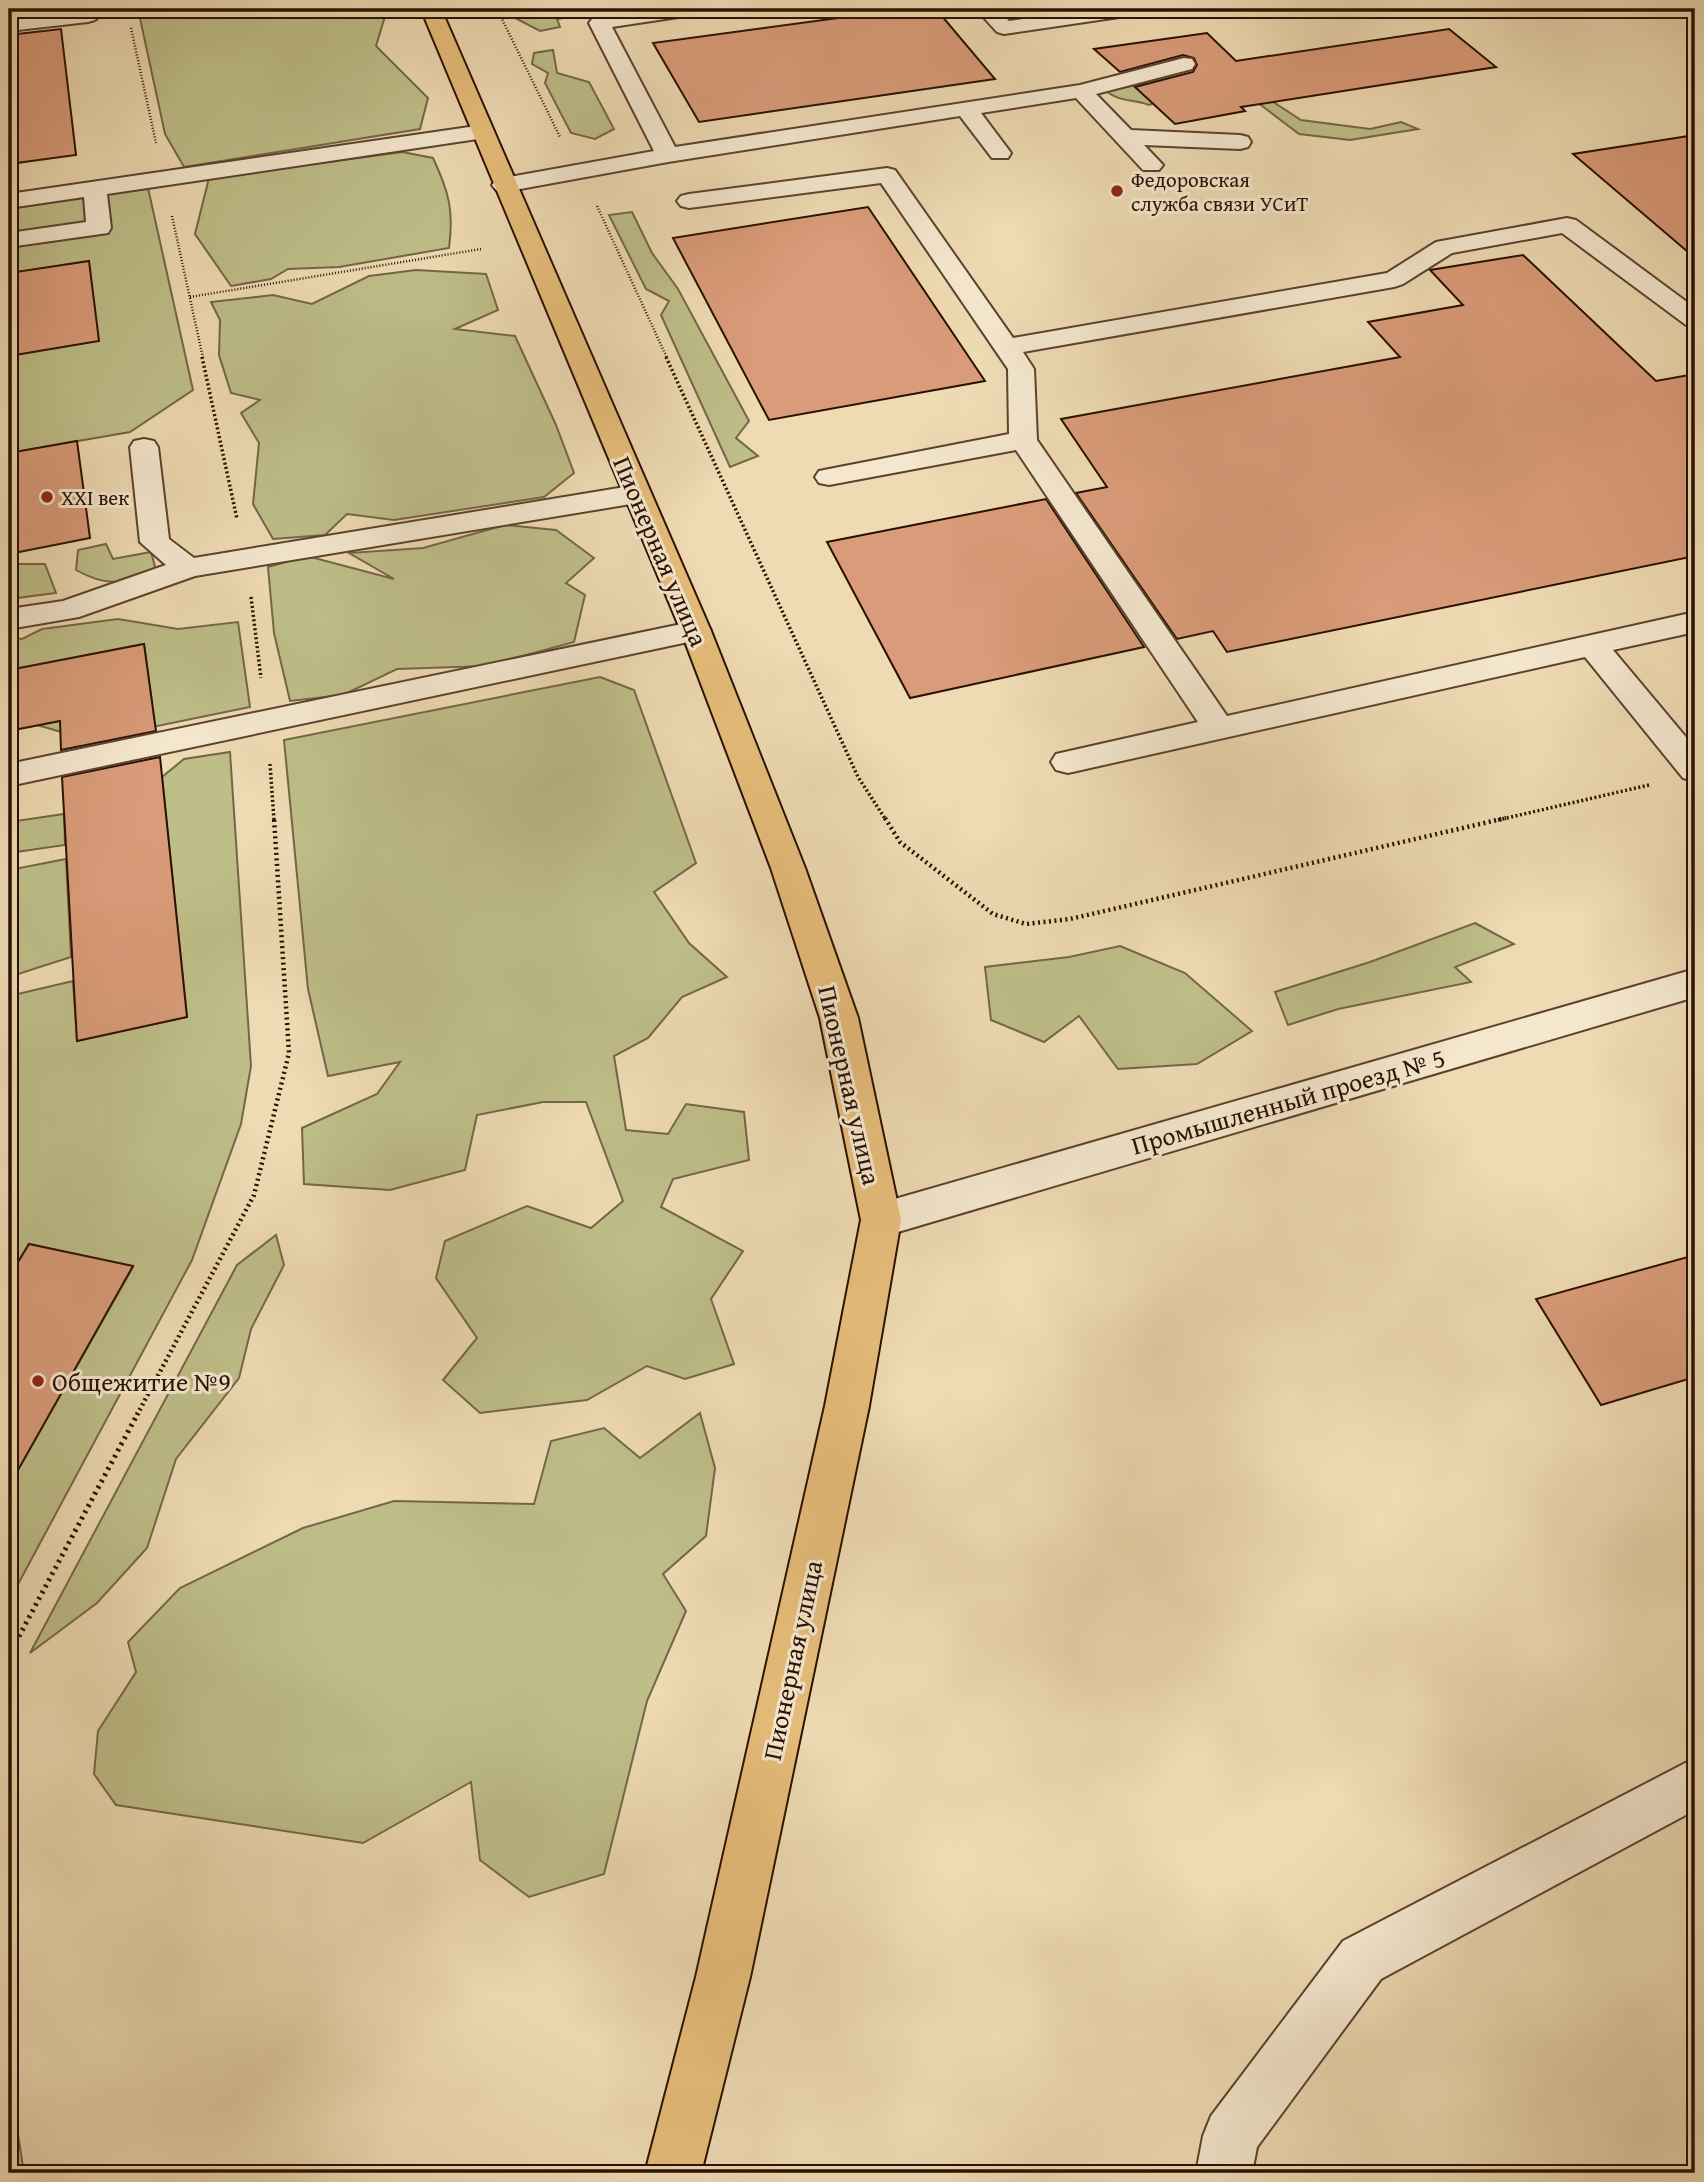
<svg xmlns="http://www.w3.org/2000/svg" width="1704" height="2182" font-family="'Gentium Book Plus',serif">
  <rect width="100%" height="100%" fill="#eedab3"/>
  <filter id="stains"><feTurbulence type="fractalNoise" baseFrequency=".00286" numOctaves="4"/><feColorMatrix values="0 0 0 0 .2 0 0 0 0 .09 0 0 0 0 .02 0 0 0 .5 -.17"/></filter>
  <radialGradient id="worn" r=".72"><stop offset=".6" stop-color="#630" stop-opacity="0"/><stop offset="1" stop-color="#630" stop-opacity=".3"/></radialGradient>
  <g fill="#bebe89" stroke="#746746" stroke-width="2">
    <path d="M138,9H384L386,13L376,46L428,98L420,129L184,167L165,134Z"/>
    <path d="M551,9H625L557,19L560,27L540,31L515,18L535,15Z"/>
    <path d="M553,50L557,73L589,82L614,129L595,139L571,133L545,83L548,73L532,64L534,53Z"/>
    <path d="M1221,68L1301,120L1370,129L1401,122L1418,129L1350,140L1299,134L1236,86L1167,99L1149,105C1134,99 1119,102 1106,91Z"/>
    <path d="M402,152L433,158C449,192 454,211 449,248L339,267L288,269L271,279L231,286L195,234L209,178Z"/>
    <path d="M148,188L193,390L130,432L9,453V209Z"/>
    <path d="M632,212L652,253L678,289L749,421L736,438L758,456L730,467L661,315L669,301L646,289L609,215Z"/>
    <path d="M416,270L486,274L498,310L455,329L515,336L556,425L574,473L544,497L394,520L347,514L325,535L273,539L253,504L259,443L241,413L260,400L231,393L219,355L220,320L211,302L273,295L312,304L369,276Z"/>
    <path d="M505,525L556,530L594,558L566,583L585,595L574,642L486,666L397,669L343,695L290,701L274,633L268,567L307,556L394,579L349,553L423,548Z"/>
    <path d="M106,544L113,559L151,552L156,570C125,584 108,588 76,570L78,550Z"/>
    <path d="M9,564H45L56,593L9,599Z"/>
    <path d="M118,619L178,629L238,622L250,707L89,740L37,725L152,703L144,644L9,670V637L22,639L42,629Z"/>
    <path d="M600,677L634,690L696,863L654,892L689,943L727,977L682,997L648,1038L614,1056L626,1130L668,1134L686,1104L744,1112L749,1160L673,1179L661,1207L743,1251L711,1299L734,1364L685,1379L647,1366L587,1400L480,1413L443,1380L477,1338L436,1278L445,1241L527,1206L591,1228L623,1201L586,1102H543L477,1115L465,1170L390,1190L304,1184L302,1128L377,1094L400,1062L328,1076L308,989L284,740Z"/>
    <path d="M230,752L251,1066L241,1124L192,1260L9,1601V1486L133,1267L29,1244L9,1277V996L73,981L77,1041L187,1017L162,777L184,759Z"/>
    <path d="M64,814L65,845L9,853V822Z"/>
    <path d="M66,859L71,957L9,977V870Z"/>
    <path d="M1475,923L1514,944L1455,967L1471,982L1338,1009L1288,1025L1275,992L1370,962Z"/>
    <path d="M1120,946L1185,973L1252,1031L1197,1064L1118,1069L1079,1016L1044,1042L991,1020L985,967L1069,957Z"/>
    <path d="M276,1235L284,1265L251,1329L239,1378L176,1459L147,1548L97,1603L30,1653L237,1265Z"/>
    <path d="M700,1413L715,1468L706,1536L663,1574L686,1611L647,1701L604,1874L529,1897L480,1860L471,1782L363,1843L116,1805L94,1774L98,1731L136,1672L128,1642L180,1588L303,1528L394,1501L534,1504L551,1441L604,1428L640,1458Z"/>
    <path d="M9,2128H17L24,2173H9Z"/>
  </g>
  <g fill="#d99b79" stroke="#2a1003" stroke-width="2">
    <path d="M905,9H936L995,79L699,122L653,43Z"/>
    <path d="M61,29L76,155L9,164V35Z"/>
    <path d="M1449,29L1496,67L1241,107L1245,111L1175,124L1135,87L1193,72L1197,65L1194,58L1183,55L1120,72L1094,49L1207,33L1236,61Z"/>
    <path d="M1695,135V258L1573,154L1663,140Z"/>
    <path d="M868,207L985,381L769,420L673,238Z"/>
    <path d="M1523,255L1656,381L1695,374V556L1227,652L1213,631L1177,639L1076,493L1107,487L1061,419L1400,357L1368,322L1463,305L1430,270Z"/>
    <path d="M89,261L99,341L9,356V273Z"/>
    <path d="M77,441L90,538L9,554V453Z"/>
    <path d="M1046,499L1144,647L910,698L827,542Z"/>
    <path d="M144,644L156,731L61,750L60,721L9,731V670Z"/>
    <path d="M160,757L187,1017L77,1041L62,777Z"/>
    <path d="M29,1244L133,1266L9,1486V1277Z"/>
    <path d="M1695,1255V1377L1601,1405L1536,1299Z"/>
  </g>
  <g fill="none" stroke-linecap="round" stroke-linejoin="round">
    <defs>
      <g id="minor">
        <path d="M84,9H107L95,20L88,22L9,31V19Z"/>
        <path d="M652,9H702L699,13L692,15L612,27L675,147L1080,85L1184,58L1192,59L1195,64L1192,69L1096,94L1131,130L1240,135L1248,137L1251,142L1248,147L1240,149L1144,145L1163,165L1159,170H1143L1076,98L981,113L1011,153L1008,158H992L960,116L668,162L504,192L496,190L492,185L496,180L504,178L654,151L589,23L592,19L599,17Z"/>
        <path d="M976,9H997L1009,21L1093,9H1143L1140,13L1133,15L1004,34L997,32Z"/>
        <path d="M483,125L491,127L494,132L491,137L107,194L111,228L108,233L9,247V233L86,222L84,197L9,208V194Z"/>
        <path d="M887,168L895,170L1013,338L1387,273L1436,242L1567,218L1576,220L1695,308V328L1686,325L1562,233L1452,253L1403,284L1394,287L1023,352L1034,369L1037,440L1227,716L1695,612V632L1613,650L1695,748V781L1683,778L1585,657L1068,773L1056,770L1051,762L1056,754L1198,722L1016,450L829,485L819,483L815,477L819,471L829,469L1009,434L1008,369L881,183L689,208L681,206L677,201L681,196L689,194Z"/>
        <path d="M144,439L154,441L158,447L169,539L194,558L637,485L647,488L651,494L647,500L637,503L195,576L79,617L9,629V609L63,601L166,565L140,542L130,447L134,441Z"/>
        <path d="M696,621L707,624L711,631L707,638L9,786V764Z"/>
        <path d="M1695,969V997L881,1237L867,1232L861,1220L867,1208L881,1203Z"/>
        <path d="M1695,1758V1810L1381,1979L1257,2147L1252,2173H1196L1203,2136L1211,2116L1343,1941Z"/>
      </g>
      <path id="major" d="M421,9H441L711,631L805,868L858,1018L901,1220L869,1406L750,1977L701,2173H645L696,1977L825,1406L861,1220L820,1018L771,868L681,631Z"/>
    </defs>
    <use href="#minor" stroke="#5b422f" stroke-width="4"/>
    <use href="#major" stroke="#2a1003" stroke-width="4"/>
    <g stroke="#2a1003" stroke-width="2.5" stroke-dasharray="1 2" stroke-linecap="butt">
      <path d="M497,9L560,137"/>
      <path d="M131,28L156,143"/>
      <path d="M597,206L667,358"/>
      <path d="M172,216L203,358"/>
      <path d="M190,297L481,249"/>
    </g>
    <g stroke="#2a1003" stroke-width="3.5" stroke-dasharray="2 2.5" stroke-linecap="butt">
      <path d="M202,357L237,519"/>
      <path d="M666,357L858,777L886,820"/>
      <path d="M251,597L261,678"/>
      <path d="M270,764L274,820"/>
      <path d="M1498,820L1649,785"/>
    </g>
    <g stroke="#2a1003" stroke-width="4.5" stroke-dasharray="2 3.5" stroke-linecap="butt">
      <path d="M885,818L900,842L993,914L1026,924L1070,919L1506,818"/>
      <path d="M137,1415L254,1195L289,1053L274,818"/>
    </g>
    <path stroke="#2a1003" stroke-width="5" stroke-dasharray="2.5 4.5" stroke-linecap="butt" d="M9,1655L138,1413"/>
    <use href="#minor" fill="#f4e7ce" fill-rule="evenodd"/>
    <use href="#major" fill="#e7bd7a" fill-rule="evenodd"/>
  </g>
  <g fill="#8f2418" stroke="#f4e7ce" stroke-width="2.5">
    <circle cx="1117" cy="191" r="7"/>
    <circle cx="47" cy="497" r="7"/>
    <circle cx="38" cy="1381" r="7"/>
  </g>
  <g text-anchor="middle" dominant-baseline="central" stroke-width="6" stroke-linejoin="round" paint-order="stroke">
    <g font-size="21" fill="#2a1003" stroke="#f4e7ce" text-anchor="start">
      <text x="1131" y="179">Федоровская<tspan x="1131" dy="24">служба связи УСиТ</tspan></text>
      <text x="61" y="497">XXI век</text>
    </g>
    <g font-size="26" fill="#2a1003" stroke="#f4e7ce">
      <text transform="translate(661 551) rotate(67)">Пионерная улица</text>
      <text transform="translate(850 1085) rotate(77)">Пионерная улица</text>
      <text transform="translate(1288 1101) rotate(-16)">Промышленный проезд № 5</text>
      <text transform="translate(792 1660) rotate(-78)">Пионерная улица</text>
    </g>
    <g font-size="26" fill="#2a1003" stroke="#f4e7ce" text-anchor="start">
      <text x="52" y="1381">Общежитие №9</text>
    </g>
  </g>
  <rect width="1704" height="2182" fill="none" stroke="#eedab3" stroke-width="35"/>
  <rect x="10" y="10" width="1683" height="2161" fill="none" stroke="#2a1003" stroke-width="3.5"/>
  <rect x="18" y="18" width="1669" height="2147" fill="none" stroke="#2a1003" stroke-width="2"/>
  <rect width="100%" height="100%" filter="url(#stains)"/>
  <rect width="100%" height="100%" fill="url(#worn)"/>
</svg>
